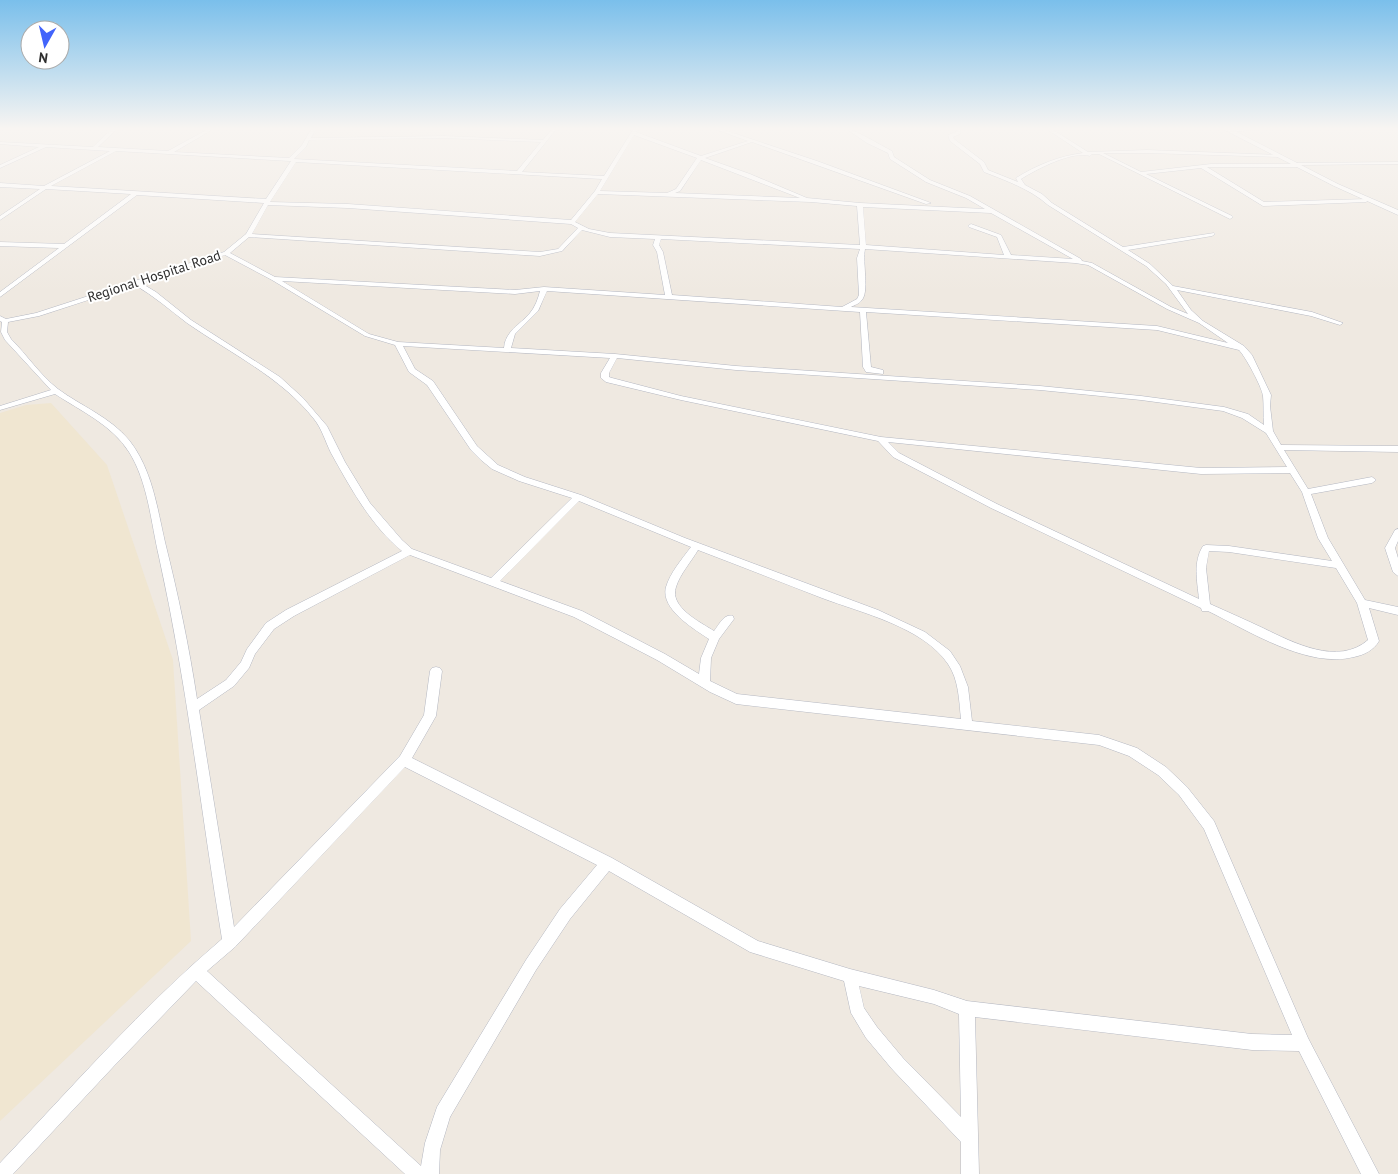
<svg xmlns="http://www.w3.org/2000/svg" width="1398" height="1174" font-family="'PT Sans',sans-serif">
  <rect width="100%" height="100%" fill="#efe9e1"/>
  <path fill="#f0e6d1" d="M51,403L107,465L173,660L191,941L0,1121V413L26,405Z"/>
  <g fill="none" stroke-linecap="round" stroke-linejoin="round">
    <defs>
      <g id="street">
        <path d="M113,128H118L98,147L168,151L210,128H215L174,152L289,158L302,145L312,128H316L311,138L444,136L543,140L553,128H557L522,172L604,176L634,128H638L636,132L701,156L748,141L712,128H718L817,161L931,203L926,204L752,142L705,158L750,174L807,198L860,203L985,209L966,198L926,182L890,159L888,153L867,143L845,128C852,128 882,146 892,151L894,157L930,180L970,196L1081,259L1082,261L1092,263L1171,307L1188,314L1166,284L1146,266L1048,205C1030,189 1007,181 984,172L980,164L950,141L948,135L956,132L957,128H961L960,134L953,137L954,139L984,162L988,170L1018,182L1016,178C1037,165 1059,156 1083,153L1045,128H1050L1088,152L1147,150L1281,155L1283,156L1281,157L1147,153H1103L1141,172L1211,164H1292L1294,163L1398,162V164L1300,165L1298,167H1207L1264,202L1368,199L1369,200L1366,202L1263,206L1201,168L1146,174L1232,216L1233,217L1230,219L1099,154H1092L1090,156C1073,150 1035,170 1021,179L1025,185L1042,194L1052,203L1123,247L1214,233L1215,234L1212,236L1128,250L1150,264L1173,286L1312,312L1343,323L1340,325L1311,316L1177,290L1191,310L1203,321L1244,346L1252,355L1271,395L1270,406L1273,431L1281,445L1398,446V452L1284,450L1308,489L1372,477L1376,480L1372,483L1311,494L1328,538L1365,600L1398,607V615L1369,608L1379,641C1374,650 1364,655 1354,657C1308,669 1249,631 1208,611H1202L1201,608L991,508L893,457L878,441L681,400L606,382L601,378V373L610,358L403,346L415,369L433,381L477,446L498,465L525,477L581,495L685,538L878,610L925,632L950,651L960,666L968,687L972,721L1099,735L1137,748L1166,767L1187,787L1214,821L1308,1038L1379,1174H1361L1299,1051L1252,1050L975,1017L979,1174H961V1142L892,1069L866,1038L851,1013L844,981L750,952L609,871L570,919L536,970L450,1117L440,1150L439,1174H405L196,981L114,1066L13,1174H0V1163C72,1087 142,1007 222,939C201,812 187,683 159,557C151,523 148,482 129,452C112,425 81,411 55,394L0,410V406L51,390L5,340L1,332L2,322L0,321V316L6,319L36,313L224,252L246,234L264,203L137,195L0,297V292L59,248L0,246V242L64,244L131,194L46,189L0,220V216L40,189L0,187V183L44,186L110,151L46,147L0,168V165L39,147L0,144V142L93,147ZM634,135L697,158L676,189L667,193L600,191ZM444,138L541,142L517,171L294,159L306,147L309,140ZM116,151L290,161H291L266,199L51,186ZM701,160L800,198L675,193L680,191ZM296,162L602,179L595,191L571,220L348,204L270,202ZM598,194L811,202L857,206L860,245L610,233L589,229L575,222ZM268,205L348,208L571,224L578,228L558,249L540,252L252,234ZM863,207L991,213L1073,259L1011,255L1001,235L971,224L968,226L969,227L997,237L1004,255L866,245ZM582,230L610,237L655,239L653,245L657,252L665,295L544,287L515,290L275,277L230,253L249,237L540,256L562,251ZM661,239L860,249L857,258L859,295L857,299L842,307L672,295L663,252L659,245ZM865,249L1075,263L1088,265L1167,309L1199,323L1228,343L1157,326L851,307C854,305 859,304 861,301C870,293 862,262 865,249ZM225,255L272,280L365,336L395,345L409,372L427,385L471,450L481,460L492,469L519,481L572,498L491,578L412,549L402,540L370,503L345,462L327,426L303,398L280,377L191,320L156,292L141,283ZM282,281L515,294L540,291C538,299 535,307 530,313C520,325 505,331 504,348L398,342L369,334ZM135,285C154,296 170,310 187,323C230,353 281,377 314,419C322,429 325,441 331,453C350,487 371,526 402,551L286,610L266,623L247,649L241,662L226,680L197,699C189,646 178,594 165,542C157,507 152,469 129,440C110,417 81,406 58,389C40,375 27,355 11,339L7,332L8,322L39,316ZM547,291L860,312L863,367L866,372L883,374V370L871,367L866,312L1157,330L1239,350C1245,356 1262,387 1263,396C1264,405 1263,415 1264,425L1248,414L1224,407L1141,396L1040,386L736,366L615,354L511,348L515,334L538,311ZM617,358L736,370L1040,390L1141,400L1223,411L1242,418L1266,433L1287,467L1201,468L881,437L681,396L612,378L609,377V373ZM888,442L1201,474L1290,473L1302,492L1318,538L1332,561L1229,546L1206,545L1203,546C1193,562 1197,580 1199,599L997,504L899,453ZM579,501L691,547C682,559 670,573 666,587C660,609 694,629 709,639L701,658L699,674L665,654L582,611L500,581ZM698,550C740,566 781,582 822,598C862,613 923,627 948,664C959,680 959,701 961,719L737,694L710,681L711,658L719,639L734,619L733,616C724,613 719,625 714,631C700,622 669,607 676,587C680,574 691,562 698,550ZM1209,551L1229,552L1336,568L1357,603L1368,640C1338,666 1294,643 1263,628C1246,620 1228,612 1210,604L1206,568ZM410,555L574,617L657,660L710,692L736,704L1099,745L1129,756L1158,775L1179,795L1204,829L1292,1035L1252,1034L967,1001L934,990L850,969L758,941L612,858L412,758L436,716L442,671L440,668L436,667L432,668L430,671L424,715L400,756L234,927L199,710L234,686L249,668L255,654L274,629L294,616ZM405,767L597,865L560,909L526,960L437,1107L425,1143L421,1166L207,971L235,947ZM859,986L934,1004L959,1014L961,1117L903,1058L877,1027L864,1008Z"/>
        <path d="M1253,128H1273L1230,132L1228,131Z"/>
        <path d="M1398,529V541L1395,548L1398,558V576L1393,572L1385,548L1395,530Z"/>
      </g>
      <path id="secondary" d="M1221,128H1229L1338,184L1398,210V215L1334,186Z"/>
    </defs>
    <use href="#street" stroke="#b4b7c1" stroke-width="1"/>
    <use href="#secondary" stroke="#b4b7c1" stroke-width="1"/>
    <use href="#street" fill="#fff" fill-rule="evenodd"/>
    <use href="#secondary" fill="#fff" fill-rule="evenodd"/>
  </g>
  <linearGradient id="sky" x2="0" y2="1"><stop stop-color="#7abfeb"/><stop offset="0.44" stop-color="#f8f5f2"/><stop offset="1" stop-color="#f8f5f2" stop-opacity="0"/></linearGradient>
  <rect width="1398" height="292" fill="url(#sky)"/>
  <g text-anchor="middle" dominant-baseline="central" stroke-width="4" stroke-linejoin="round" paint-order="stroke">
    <g font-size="14" fill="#2e2e2e" stroke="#fff">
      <text transform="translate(154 276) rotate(-18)">Regional Hospital Road</text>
    </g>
  </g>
  <g transform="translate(45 45) rotate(188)"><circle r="24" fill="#ffffff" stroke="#ababab"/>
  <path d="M0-4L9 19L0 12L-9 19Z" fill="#4264fb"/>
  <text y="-8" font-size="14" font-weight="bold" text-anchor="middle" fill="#2e2e2e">N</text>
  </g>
</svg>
